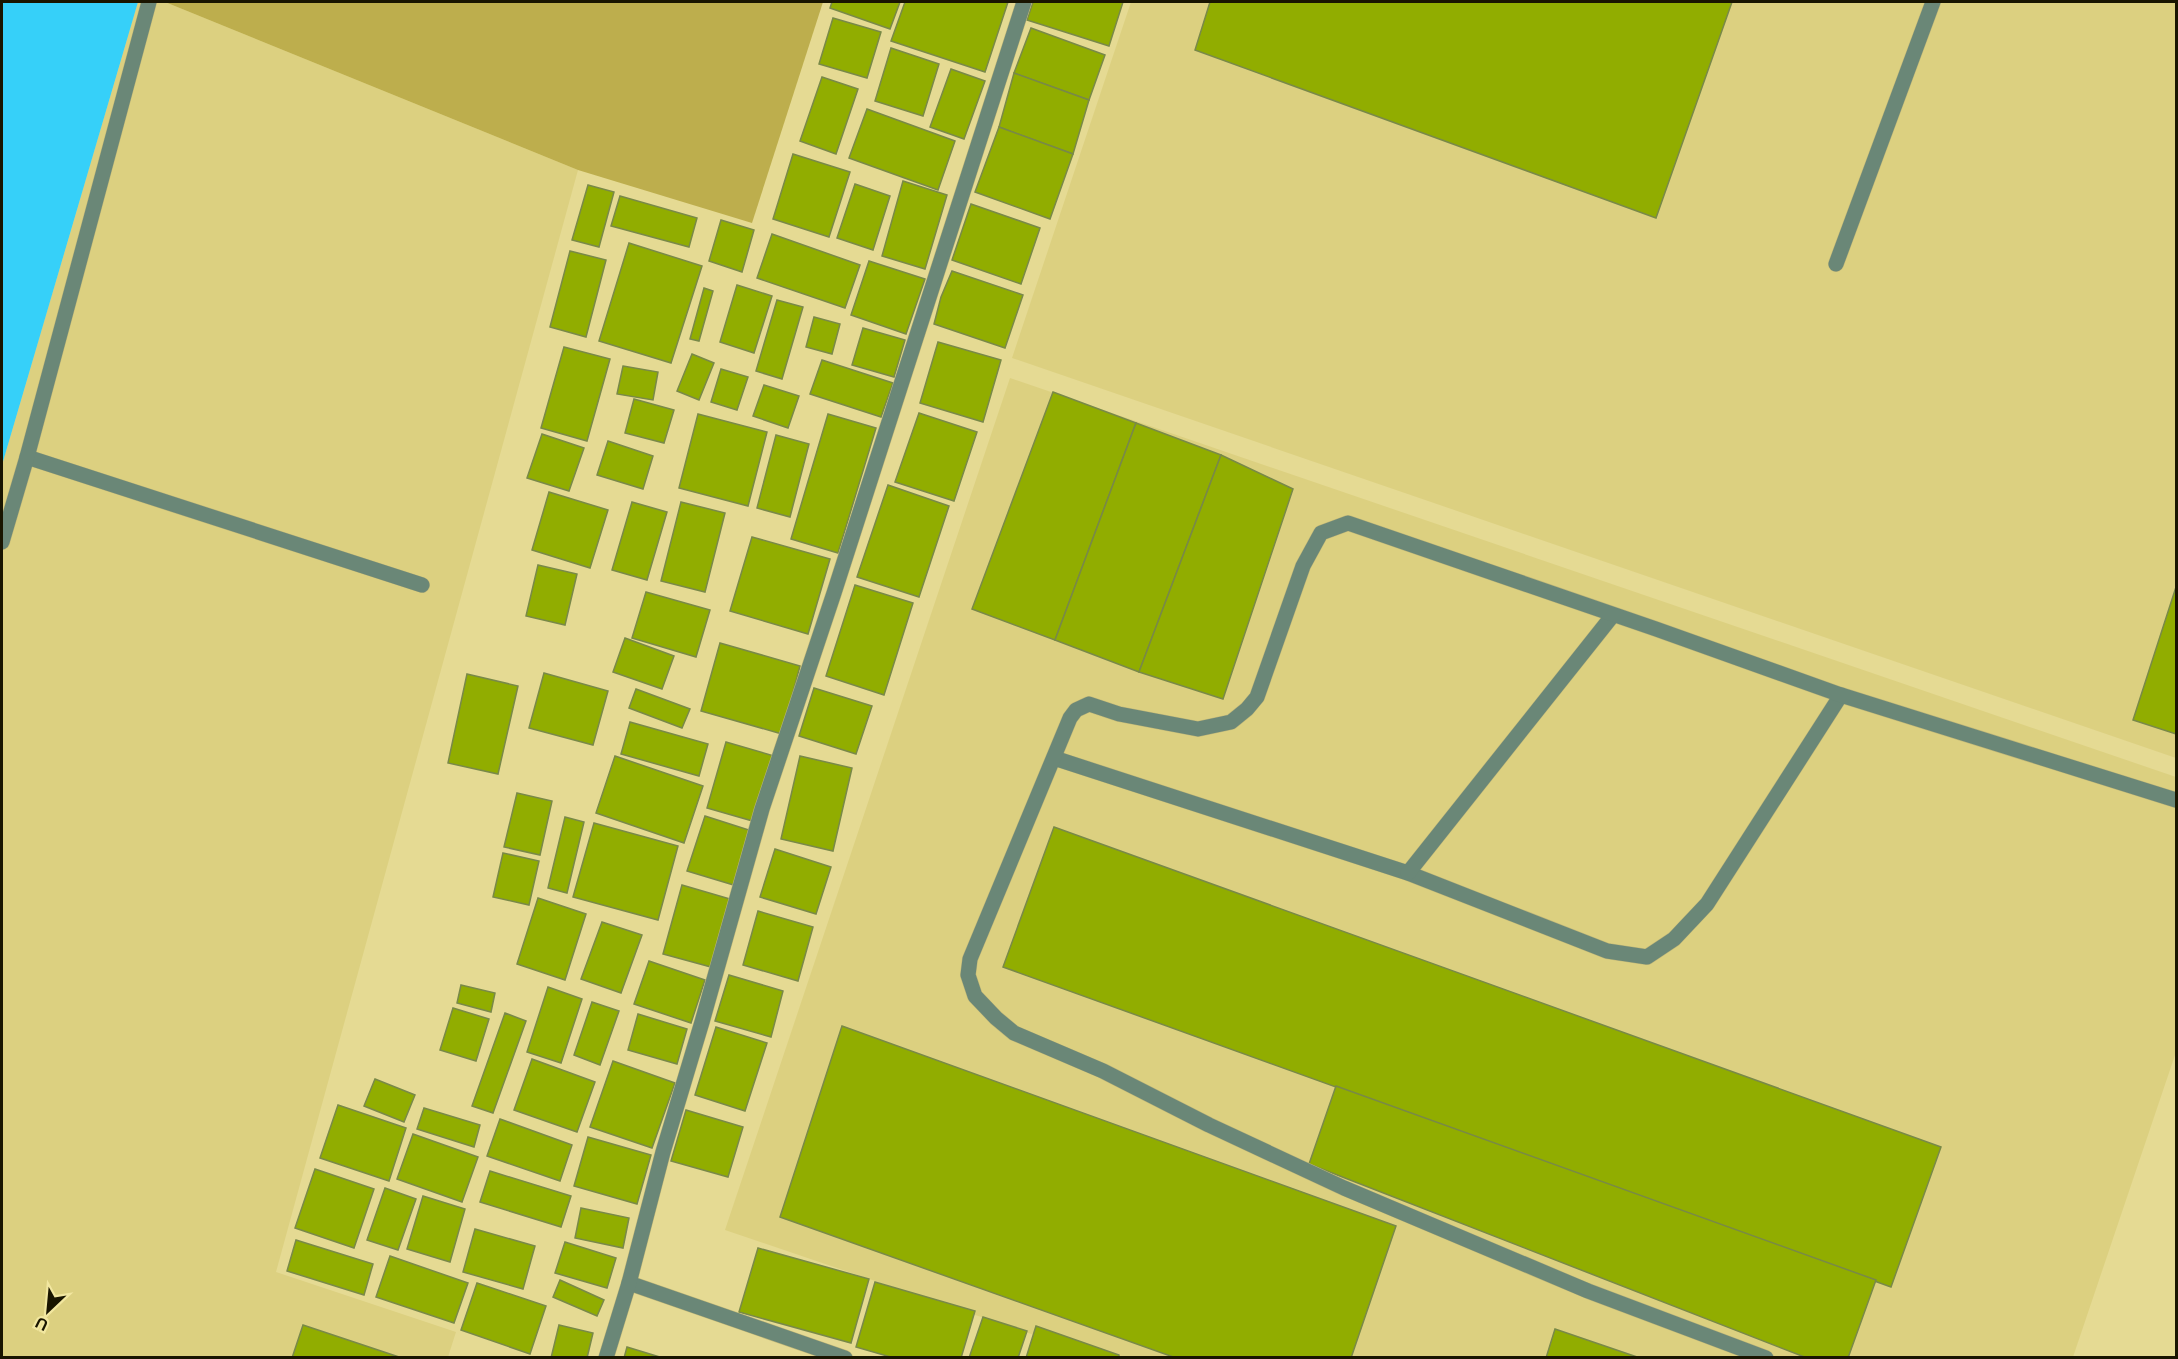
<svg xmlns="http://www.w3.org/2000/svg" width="2178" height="1359" font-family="Arial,sans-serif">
  <rect width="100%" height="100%" fill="#e5da93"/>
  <g fill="#dcd080">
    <path d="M138,2H165L578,170L276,1272L456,1332L448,1357H2V465Z"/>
    <path d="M1131,2H2176V758L1012,358Z"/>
    <path d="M1010,378L2176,777V1052L2073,1357H1099L725,1230Z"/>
  </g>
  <path fill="#bdae4d" d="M165,2H823L752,223L578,170Z"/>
  <path fill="#36d0f9" d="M2,2H138L2,465Z"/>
  <g fill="#91ad00" stroke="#798948" stroke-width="1.5">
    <path d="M832,2H900L890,29L830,8Z"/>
    <path d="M905,2H1008L985,72L891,41Z"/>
    <path d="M1033,2H1123L1109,46L1027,20Z"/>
    <path d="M1210,2H1732L1656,218L1195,50Z"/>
    <path d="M833,18L881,32L867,78L819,64Z"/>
    <path d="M1031,28L1105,55L1089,100L1014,73Z"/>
    <path d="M891,48L939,64L923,116L875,101Z"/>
    <path d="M951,69L985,81L964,139L930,127Z"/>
    <path d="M1014,73L1089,100L1073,154L999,127Z"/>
    <path d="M822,77L858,89L836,154L800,141Z"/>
    <path d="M867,109L955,141L938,190L849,158Z"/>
    <path d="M999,127L1073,154L1050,219L975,192Z"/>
    <path d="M793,154L850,172L829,237L773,219Z"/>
    <path d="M903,181L947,195L925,269L882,256Z"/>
    <path d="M855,184L890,196L873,250L837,238Z"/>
    <path d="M588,185L614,192L599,247L572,240Z"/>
    <path d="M620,196L697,218L689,247L611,226Z"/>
    <path d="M971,204L1040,228L1021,284L952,260Z"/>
    <path d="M721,220L754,230L742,272L709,261Z"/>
    <path d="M772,234L860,265L845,308L757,278Z"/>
    <path d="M629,243L702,266L671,363L599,341Z"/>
    <path d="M570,251L606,260L586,337L550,327Z"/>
    <path d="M869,261L925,279L906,334L851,315Z"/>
    <path d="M952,271L1023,295L1005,348L934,324L941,297Z"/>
    <path d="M737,285L772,296L754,353L720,342Z"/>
    <path d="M704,288L713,291L699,341L690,339Z"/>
    <path d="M777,300L803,307L782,379L756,371Z"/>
    <path d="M814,317L840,324L832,354L806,347Z"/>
    <path d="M863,328L905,340L894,377L852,365Z"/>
    <path d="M938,342L1001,360L983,422L920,403Z"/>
    <path d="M564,347L610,359L587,441L541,428Z"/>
    <path d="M692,354L714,363L699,400L677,391Z"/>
    <path d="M822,360L893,383L881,417L810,394Z"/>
    <path d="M623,366L658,372L653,400L617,394Z"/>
    <path d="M721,369L748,377L737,410L711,402Z"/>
    <path d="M764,385L799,396L788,428L753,416Z"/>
    <path d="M1053,392L1136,423L1055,640L972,609Z"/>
    <path d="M634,399L674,410L664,443L625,433Z"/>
    <path d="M919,413L977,432L954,501L895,482Z"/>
    <path d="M698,414L767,432L748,506L679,488Z"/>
    <path d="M828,414L876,428L838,553L791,539Z"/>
    <path d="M1136,423L1221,455L1139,672L1055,640Z"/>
    <path d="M542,434L584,448L569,491L527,478Z"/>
    <path d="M776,435L809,444L790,517L757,508Z"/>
    <path d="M608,441L653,456L643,489L597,475Z"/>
    <path d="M1221,455L1293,489L1223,699L1139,672Z"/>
    <path d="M888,485L949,506L919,597L857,577Z"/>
    <path d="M549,492L608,510L590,568L532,550Z"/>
    <path d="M632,502L667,512L647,580L612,570Z"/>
    <path d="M681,502L725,513L705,592L661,581Z"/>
    <path d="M752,537L830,559L808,634L730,611Z"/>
    <path d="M538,565L577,574L565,625L526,616Z"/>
    <path d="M855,585L913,603L884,695L826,676Z"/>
    <path d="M2176,587V734L2133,720Z"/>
    <path d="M646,592L710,610L696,657L632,638Z"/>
    <path d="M625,638L674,656L662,689L613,672Z"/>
    <path d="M720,643L800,666L782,734L701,711Z"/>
    <path d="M544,673L608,691L593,745L529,728Z"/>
    <path d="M467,674L518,686L498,774L448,763Z"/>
    <path d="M814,688L872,706L856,754L799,736Z"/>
    <path d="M636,689L690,709L682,728L629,708Z"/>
    <path d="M630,722L708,744L699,776L621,754Z"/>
    <path d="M726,742L774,756L756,822L707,808Z"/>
    <path d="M615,756L703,786L684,843L596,813Z"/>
    <path d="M800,756L852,768L833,851L781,839Z"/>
    <path d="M517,793L552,801L540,855L504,847Z"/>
    <path d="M705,816L755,832L737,886L687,871Z"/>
    <path d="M565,817L584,822L567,893L548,888Z"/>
    <path d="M594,823L678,846L658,920L573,897Z"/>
    <path d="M1054,827L1941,1147L1891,1287L1003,967Z"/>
    <path d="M775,849L831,867L816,914L760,897Z"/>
    <path d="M503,853L539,861L529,905L493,897Z"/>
    <path d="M682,885L730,899L711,967L663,954Z"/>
    <path d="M538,898L586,914L565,980L517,964Z"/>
    <path d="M758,911L813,927L798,981L743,965Z"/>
    <path d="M602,922L642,935L621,993L581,979Z"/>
    <path d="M649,961L705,980L691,1023L634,1004Z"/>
    <path d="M729,975L783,991L771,1037L715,1021Z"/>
    <path d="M461,985L495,993L491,1012L457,1003Z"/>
    <path d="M548,987L582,999L561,1063L527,1052Z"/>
    <path d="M592,1002L619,1011L600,1065L574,1055Z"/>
    <path d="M453,1008L489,1019L476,1061L440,1050Z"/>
    <path d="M505,1013L526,1021L493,1113L472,1106Z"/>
    <path d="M638,1014L687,1029L677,1064L628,1050Z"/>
    <path d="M842,1026L1396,1226L1351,1358H1176L780,1217Z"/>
    <path d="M716,1027L767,1043L745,1111L695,1095Z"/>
    <path d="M532,1059L595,1082L577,1132L514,1110Z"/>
    <path d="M613,1061L675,1083L652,1148L590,1127Z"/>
    <path d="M375,1079L415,1095L404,1122L364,1106Z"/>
    <path d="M1336,1086L1876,1280L1848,1358H1807L1309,1164Z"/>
    <path d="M338,1105L406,1128L389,1181L320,1158Z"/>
    <path d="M424,1108L480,1125L474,1147L417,1129Z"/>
    <path d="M686,1110L743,1127L728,1177L671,1161Z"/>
    <path d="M500,1119L572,1145L560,1181L487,1156Z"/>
    <path d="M413,1134L478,1157L462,1202L397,1179Z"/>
    <path d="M588,1137L651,1155L637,1204L574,1186Z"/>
    <path d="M315,1169L374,1189L354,1248L295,1228Z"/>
    <path d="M490,1171L571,1196L561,1227L480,1202Z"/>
    <path d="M385,1188L416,1199L398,1250L367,1240Z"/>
    <path d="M423,1196L465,1209L450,1262L407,1249Z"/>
    <path d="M581,1208L629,1218L623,1248L575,1238Z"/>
    <path d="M475,1229L535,1246L523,1289L463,1272Z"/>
    <path d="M296,1240L373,1264L364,1295L287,1271Z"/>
    <path d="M565,1242L616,1258L607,1288L555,1273Z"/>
    <path d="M758,1248L869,1279L851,1343L739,1312Z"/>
    <path d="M390,1256L468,1283L454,1323L376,1297Z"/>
    <path d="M560,1280L604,1300L597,1316L553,1297Z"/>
    <path d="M875,1282L975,1311L961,1358H894L856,1347Z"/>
    <path d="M477,1283L546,1306L530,1354L461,1330Z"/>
    <path d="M983,1317L1027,1331L1018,1358H969Z"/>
    <path d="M303,1325L402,1358H292Z"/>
    <path d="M559,1325L593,1333L587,1358H551Z"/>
    <path d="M1036,1326L1119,1355V1358H1026Z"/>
    <path d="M1555,1329L1640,1358H1546Z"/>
    <path d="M627,1347L663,1358H624Z"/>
  </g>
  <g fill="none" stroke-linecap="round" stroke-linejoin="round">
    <defs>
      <g id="lane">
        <path d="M1836,264L1933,2"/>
        <path d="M27,457L422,585"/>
        <path d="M2,542L27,457L149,2"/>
        <path d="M1054,758L1408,873L1607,951L1647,957L1674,939L1707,904L1841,695"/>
        <path d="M1408,873L1613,615"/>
        <path d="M1766,1358L1588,1291L1344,1188L1209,1125L1103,1071L1014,1033L996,1018L975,996L968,975L970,959L1070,718L1076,710L1089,704L1119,714L1198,729L1231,722L1247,709L1257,697L1303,566L1321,533L1348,523L1656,629L1841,695L2176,800"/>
      </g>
      <g id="street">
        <path d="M629,1283L845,1358"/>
        <path d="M606,1358L629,1283L663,1152L702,1022L762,809L834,593L1024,2"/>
      </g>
    </defs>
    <use href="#lane" stroke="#c0b779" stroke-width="16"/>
    <use href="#street" stroke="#c0b779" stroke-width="16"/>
    <use href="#lane" stroke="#6a8777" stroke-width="15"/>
    <use href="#street" stroke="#6a8777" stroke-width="15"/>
  </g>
  <rect width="2178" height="1359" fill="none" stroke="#191500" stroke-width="6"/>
  <g transform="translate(48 1311) rotate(206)" stroke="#f2e7a0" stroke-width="4.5" paint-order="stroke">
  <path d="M0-4.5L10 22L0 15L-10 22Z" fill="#191500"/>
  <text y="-9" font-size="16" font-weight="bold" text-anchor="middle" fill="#191500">U</text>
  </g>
</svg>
